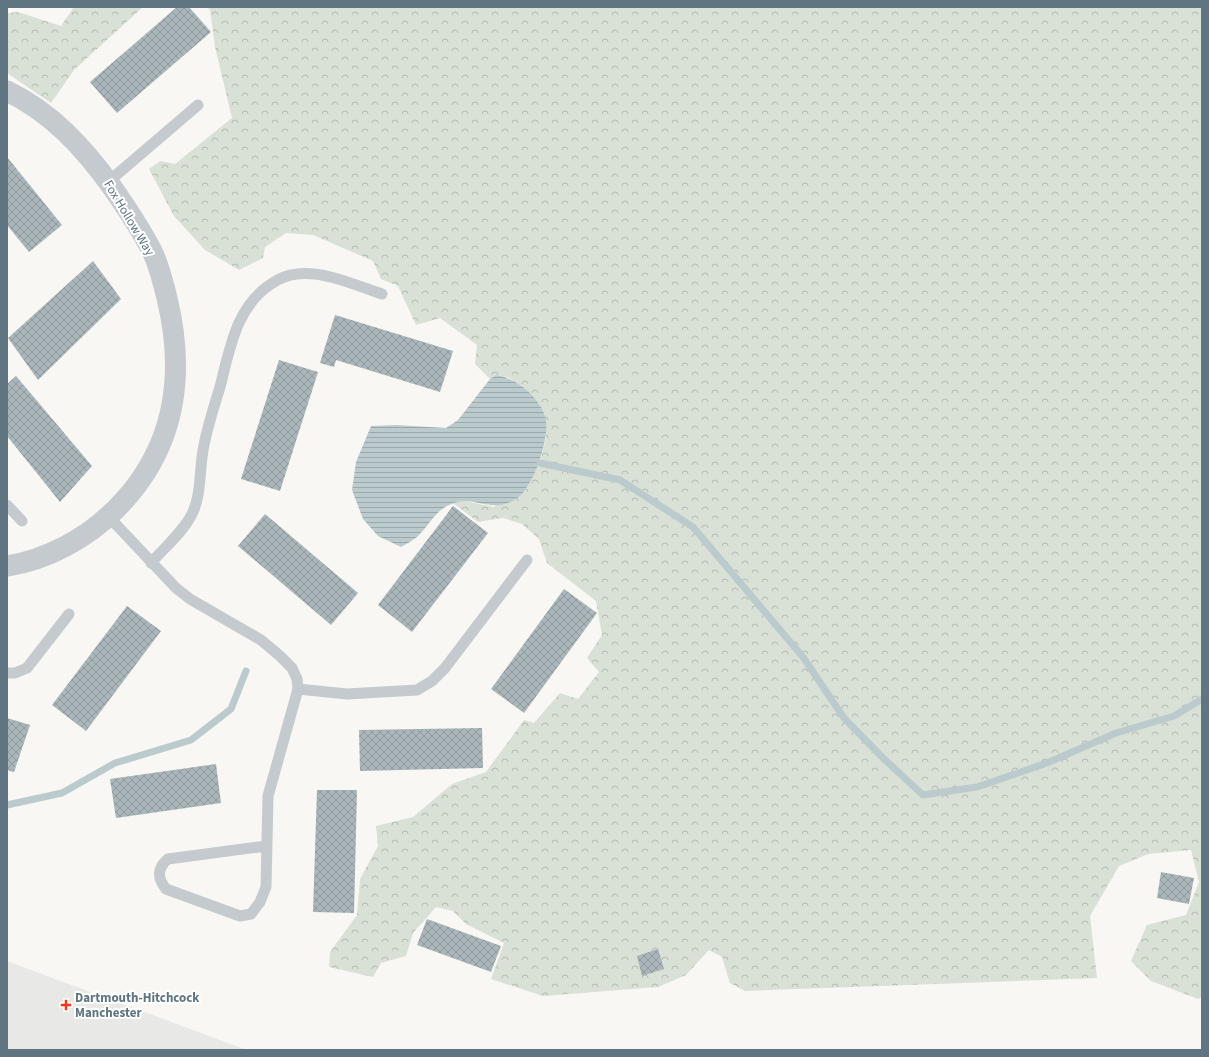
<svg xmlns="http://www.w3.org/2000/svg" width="1209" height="1057" font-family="'Source Sans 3',sans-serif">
  <defs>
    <pattern id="forest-crowns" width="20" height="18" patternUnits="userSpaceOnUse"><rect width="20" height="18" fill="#d9e0d5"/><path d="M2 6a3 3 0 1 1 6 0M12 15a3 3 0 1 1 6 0" fill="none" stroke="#b3bab2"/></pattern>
    <pattern id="water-rules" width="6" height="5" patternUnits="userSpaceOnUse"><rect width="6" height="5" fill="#bbcacd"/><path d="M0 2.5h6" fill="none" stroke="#9ba9ac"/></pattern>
    <pattern id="building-cross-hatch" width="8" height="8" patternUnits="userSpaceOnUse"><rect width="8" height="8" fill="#aab6ba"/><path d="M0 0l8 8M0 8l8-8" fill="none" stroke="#8e999d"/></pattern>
  </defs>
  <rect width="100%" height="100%" fill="#f8f7f4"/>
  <path fill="#e8e9e7" d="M7,961L244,1049L7,1050Z"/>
  <g fill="url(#forest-crowns)">
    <path d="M74,7H143L74,70L51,103L7,73V13L18,12L61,26Z"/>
    <path d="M207,7H1202V997L1198,999L1151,981L1131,961L1147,925L1186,915L1199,882L1191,850L1148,854L1119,866L1090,916L1097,978L745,991L730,983L722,957L709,950L686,975L658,987L543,996L491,979L504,943L466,924L453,911L436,907L413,933L406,956L381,963L373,977L329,967L330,952L357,915L360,879L378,846L376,826L413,817L452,784L486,772L524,720L534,723L560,693L578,699L599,672L587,658L602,635L596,601L547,563L539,539L522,524L503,518L478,522L453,503L464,501L494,507L540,463L546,438L545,414L533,398L522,386L508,377L496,375L490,379L475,364L477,345L440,318L416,325L398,286L381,279L373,261L313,235L286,233L265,247L263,258L239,270L205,250L174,216L149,169L160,161L175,164L232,118L215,47L210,10Z"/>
  </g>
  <path fill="url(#water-rules)" d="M496,375C516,378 535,394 544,413C553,432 534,488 516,499C493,514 475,496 454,503C435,509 430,525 417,537C412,541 406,544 401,547L378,536L363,519L352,490L356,462L371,426L397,425L446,428L458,420L490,379Z"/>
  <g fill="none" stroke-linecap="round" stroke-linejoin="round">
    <g stroke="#bbcacd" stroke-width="7">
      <path d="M540,463L620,480L693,527L803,657L844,718L883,758L923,795L977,787L1047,763L1116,733L1174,716L1202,699"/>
      <path d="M7,805L62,793L115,763L191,740L231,709L246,671"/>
    </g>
  </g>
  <g fill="url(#building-cross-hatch)">
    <path d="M177,7H189L211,32L117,113L90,82Z"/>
    <path d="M7,157L62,225L29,252L7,225Z"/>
    <path d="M93,261L121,299L38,380L8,338Z"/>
    <path d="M335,315L453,351L440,392L336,360L334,367L320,363Z"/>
    <path d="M279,360L318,372L280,491L241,479Z"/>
    <path d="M16,376L92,466L60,502L7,436V384Z"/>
    <path d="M453,506L488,533L412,632L378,605Z"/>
    <path d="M265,514L358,593L331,625L238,546Z"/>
    <path d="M564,589L597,613L524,713L491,689Z"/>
    <path d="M127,606L161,631L86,731L52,705Z"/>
    <path d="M7,718L30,725L14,772L7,770Z"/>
    <path d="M482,728L483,768L360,771L359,730Z"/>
    <path d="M216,764L221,803L116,818L110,779Z"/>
    <path d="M317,790H357L354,913L313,912Z"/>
    <path d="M1161,872L1194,878L1189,904L1157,898Z"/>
    <path d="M427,919L501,946L491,972L417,945Z"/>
    <path d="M658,949L664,969L642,976L637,956Z"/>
  </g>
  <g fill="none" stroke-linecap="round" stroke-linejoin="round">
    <g stroke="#c4cacd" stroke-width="11">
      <path d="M108,182L198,105"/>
      <path d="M7,505L22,521"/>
      <path d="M109,517L176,588L190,599L261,640L280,656L292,668L297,679L298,689L347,694L417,690L432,681L445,668L527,560"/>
      <path d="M151,563C165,547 183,532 192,514C202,494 199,467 204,445C208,425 214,406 220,387C230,348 236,307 271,284C278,279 288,275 297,274C325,271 355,285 382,294"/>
      <path d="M7,673H15L27,668L69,614"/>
      <path d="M266,846L168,859C157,868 157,878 166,889L240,916L251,914L260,902L266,887L268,796L298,689"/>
    </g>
    <path stroke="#c4cacd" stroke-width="21" d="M7,91C51,112 84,148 112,187C126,207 140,228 152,251C159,265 163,282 167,298C186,377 175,450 116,509C87,538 47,560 7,566"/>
  </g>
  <path fill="#f43717" stroke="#fff" stroke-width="1.5" d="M64 999h4v4h4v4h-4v4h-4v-4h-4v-4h4z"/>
  <g text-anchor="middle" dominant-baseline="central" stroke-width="4" stroke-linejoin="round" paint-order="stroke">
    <g font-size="13" fill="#5f7682" stroke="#fff">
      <text transform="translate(129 218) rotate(59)">Fox Hollow Way</text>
    </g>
    <g font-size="13" font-weight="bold" fill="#5f7682" stroke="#fff" text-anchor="start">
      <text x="75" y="998">Dartmouth-Hitchcock<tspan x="75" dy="15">Manchester</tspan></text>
    </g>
  </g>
  <rect width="1209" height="1057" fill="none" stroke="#5f7682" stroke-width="16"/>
</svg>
